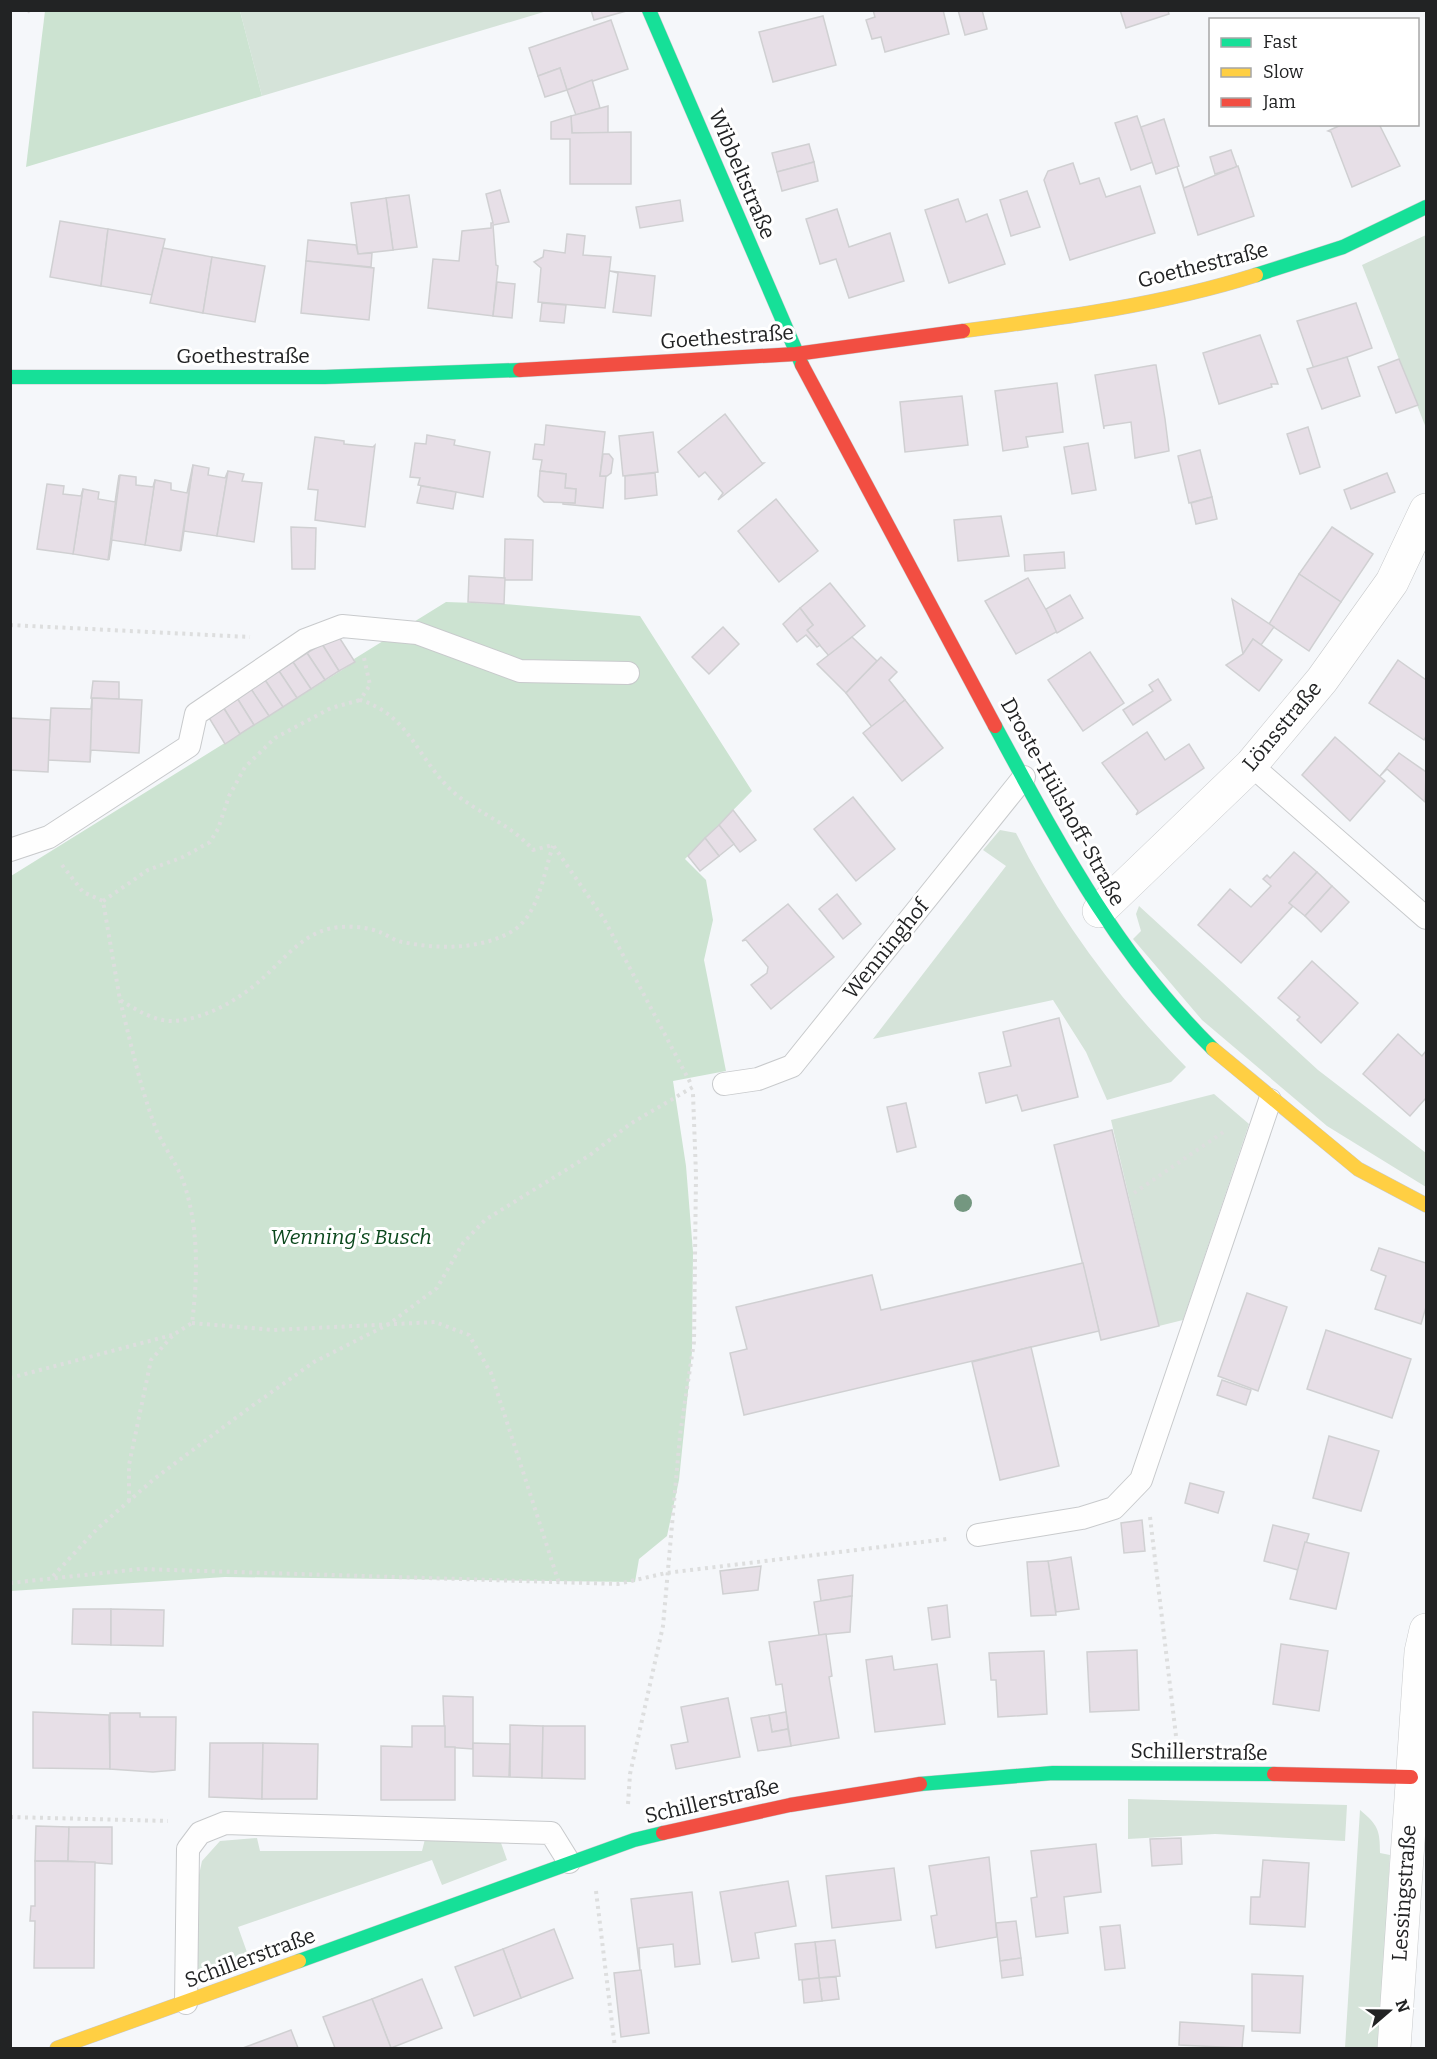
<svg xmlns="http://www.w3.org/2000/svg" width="1437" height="2059" font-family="Bitter,serif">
  <rect width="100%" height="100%" fill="#f5f7fa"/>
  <g fill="#d5e3d9">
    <path d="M240,11V10L547,11L262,96Z"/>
    <path d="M1426,235V428L1362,265Z"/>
    <path d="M1000,830L1016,833C1060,921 1117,997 1186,1067L1171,1082L1107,1100L1086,1052L1053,1000L873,1039L1006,866L983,850Z"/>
    <path d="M1139,906L1318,1070L1426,1153V1187L1327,1126L1202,1020L1133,939L1141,931L1136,914Z"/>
    <path d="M1214,1094L1249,1124L1183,1320L1159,1326L1111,1120Z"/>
    <path d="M1128,1799L1347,1805L1345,1841L1215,1834L1128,1839Z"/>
    <path d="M1360,1810C1378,1825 1380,1830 1380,1853L1390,1855L1379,2048H1345Z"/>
    <path d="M257,1838L260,1851H422L425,1839L500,1840L507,1860L442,1885L432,1860L238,1927L248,1955L198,1976L195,1963L197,1884L202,1861L220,1841Z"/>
  </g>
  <g fill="#cce3d1">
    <path d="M45,11H240L262,96L26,167Z"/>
    <path d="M446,602L504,604L640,616L752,791L685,859L706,880L713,920L704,960L726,1071L673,1081L686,1166L693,1252L692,1352L679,1480L667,1536L639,1559L635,1582L225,1577L11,1591V876L355,662L354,659Z"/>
  </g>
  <g fill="#e7dfe7" stroke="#d0d0d2" stroke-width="1.5">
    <path d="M591,10H625L626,11L594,20Z"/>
    <path d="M873,10H943L949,34L885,52L881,37L872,39L866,20L875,17Z"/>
    <path d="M958,10H982L987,29L965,35Z"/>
    <path d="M1120,10H1168L1169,14L1126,28Z"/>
    <path d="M823,16L836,65L773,82L759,32Z"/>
    <path d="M611,20L628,69L567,90L560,68L538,76L529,48Z"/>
    <path d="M560,68L567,90L545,97L538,76Z"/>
    <path d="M592,80L600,108L576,115L567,90Z"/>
    <path d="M608,106V133H572L571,116Z"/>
    <path d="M571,116L572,133L631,132V184H570V139H551V122Z"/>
    <path d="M1137,116L1153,162L1131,170L1115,123Z"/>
    <path d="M1164,119L1179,166L1156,174L1141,127Z"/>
    <path d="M1343,124H1379L1400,166L1352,187L1331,132L1328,131Z"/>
    <path d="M809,144L814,162L777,172L772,153Z"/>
    <path d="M1231,150L1237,167L1215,174L1210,157Z"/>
    <path d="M814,162L818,181L782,191L777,172Z"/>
    <path d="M1073,163L1080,184L1099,178L1106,197L1140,186L1155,233L1070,260L1044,180L1048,171Z"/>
    <path d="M1238,166L1254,216L1198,235L1177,167L1184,188Z"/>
    <path d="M500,190L509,222L493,225L496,265L498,266L493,316L428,308L433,259L459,261L462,231L491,228V223H493L486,194Z"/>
    <path d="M1027,191L1040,227L1011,236L1000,200Z"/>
    <path d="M409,195L417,247L393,250L386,198Z"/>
    <path d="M386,198L393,250L358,254L351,203Z"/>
    <path d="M958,199L966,222L987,214L1005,264L949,283L925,210Z"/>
    <path d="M680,200L683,221L640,228L636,207Z"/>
    <path d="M837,209L849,247L890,233L904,281L849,298L836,259L820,264L806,219Z"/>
    <path d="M60,221L108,229L101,286L50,277Z"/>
    <path d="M108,229L165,239L152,295L101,286Z"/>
    <path d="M567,234L585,236L583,255L611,257L605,308L538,302L541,268L534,262L543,257L544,250L565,253Z"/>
    <path d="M308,240L356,245L358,254L372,253L371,267L306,261Z"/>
    <path d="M163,248L212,257L203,313L150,303Z"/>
    <path d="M212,257L265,266L255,322L203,313Z"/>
    <path d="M306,261L374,268L369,320L301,313Z"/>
    <path d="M610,271L655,276L651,316L613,312L618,273Z"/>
    <path d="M497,282L515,284L512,318L493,316Z"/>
    <path d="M542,303L566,305L564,323L540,321Z"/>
    <path d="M1356,303L1372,348L1314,369L1297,321Z"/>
    <path d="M1260,335L1278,384H1271L1272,387L1219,404L1203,353Z"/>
    <path d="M1347,357L1360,396L1322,409L1307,369Z"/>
    <path d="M1399,359L1418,405L1396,413L1378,367Z"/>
    <path d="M1154,365H1156L1165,419L1169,451L1135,458L1131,422L1104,426V429L1095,375Z"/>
    <path d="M1057,383L1063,432L1026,437L1028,447L1003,451L995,391Z"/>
    <path d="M962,396L968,445L905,452L900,402Z"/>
    <path d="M725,414L762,463H764L718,500L723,493L705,472L699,477L678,452Z"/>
    <path d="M546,425L605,432L600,476H606L603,508L563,504V502L575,503L576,489L565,488L566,474L540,471L542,460L533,459L535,444L544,445Z"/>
    <path d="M1308,427L1320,467L1300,474L1287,434Z"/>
    <path d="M653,432L658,472L623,476L619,436Z"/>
    <path d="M427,435L455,440L454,445L490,452L483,497L418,485L420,478L410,477L415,443L426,444Z"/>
    <path d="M315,437L344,441V444L373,447L375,445L365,527L315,520L318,490L308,489Z"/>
    <path d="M1088,443L1096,490L1072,494L1064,447Z"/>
    <path d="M1200,450L1212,497L1189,503L1178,456Z"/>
    <path d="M603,454H609L613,459L611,473L607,476H600Z"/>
    <path d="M193,465L209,468L208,475L225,478L228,471L217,536L184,531L181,551Z"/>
    <path d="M193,465L180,551L145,545L155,480L171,483V490L187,493Z"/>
    <path d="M228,471L244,474L242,481L262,483L254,542L217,536Z"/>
    <path d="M540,471L566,474L565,488L576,489L575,503L544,502L538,496Z"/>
    <path d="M655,473L657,495L625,499V476Z"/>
    <path d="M1387,473L1395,492L1351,509L1344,490Z"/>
    <path d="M119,475L108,560L73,554L83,489L99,492L98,499L115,502Z"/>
    <path d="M120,475L136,477V485L153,487L155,480L145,545L112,540L109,560Z"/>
    <path d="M47,484L64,486L63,494L81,496L83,489L73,554L37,549Z"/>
    <path d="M421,486L456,492L453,509L417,503Z"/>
    <path d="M1212,497L1217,519L1196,524L1191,503Z"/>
    <path d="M776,499L818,551L779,582L738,531Z"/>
    <path d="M1001,516L1009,556L958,561L954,520Z"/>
    <path d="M291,527L316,528L315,569H292Z"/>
    <path d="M1332,527L1373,554L1341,602L1299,574Z"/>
    <path d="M505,539L533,540L532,580H504Z"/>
    <path d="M1064,552L1065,568L1025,571L1024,555Z"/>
    <path d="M1299,574L1341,602L1309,651L1269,624Z"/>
    <path d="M469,576L505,578L504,604L468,602Z"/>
    <path d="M1028,578L1058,631L1016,654L985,601Z"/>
    <path d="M830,583L865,626L829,656L807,630L813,625L800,608Z"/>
    <path d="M1070,595L1083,618L1057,633L1046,609Z"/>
    <path d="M1232,599L1274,627L1261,645L1253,639L1243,654Z"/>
    <path d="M800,608L813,625L807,630L820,645L817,647L806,635L797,642L783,624Z"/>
    <path d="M723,627L739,644L709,674L692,657Z"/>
    <path d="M337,634L355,662L339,671L322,644Z"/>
    <path d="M852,637L877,661L846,693L817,664Z"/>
    <path d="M1253,639L1282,660L1259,691L1226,665L1243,654Z"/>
    <path d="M322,644L339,671L325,680L307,653Z"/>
    <path d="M1090,652L1124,703L1083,731L1048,680Z"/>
    <path d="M307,653L325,680L311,689L293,662Z"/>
    <path d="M881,657L897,672L889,680L905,700L872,727L846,693Z"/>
    <path d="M1398,660L1426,680V736L1424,740L1369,703Z"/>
    <path d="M293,662L311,689L297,698L279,671Z"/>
    <path d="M279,671L297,698L283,707L265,680Z"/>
    <path d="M1158,679L1171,700L1133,725L1123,710L1153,691L1149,685Z"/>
    <path d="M265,680L283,707L269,716L251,689Z"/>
    <path d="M93,681L119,682V699L91,698Z"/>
    <path d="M251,689L269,716L254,725L237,698Z"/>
    <path d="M92,698L142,700L139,753L91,750L90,762Z"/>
    <path d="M92,698L90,762L48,760L51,708L91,709Z"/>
    <path d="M237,698L254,725L240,734L223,707Z"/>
    <path d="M905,700L943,748L902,781L863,733Z"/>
    <path d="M223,707L240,734L225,744L208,716Z"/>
    <path d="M10,718L50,720L48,772L10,770Z"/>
    <path d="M1147,732L1165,760L1189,744L1204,768L1136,815L1138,811L1102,763Z"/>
    <path d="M1335,737L1385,781L1350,821L1302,775Z"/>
    <path d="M1399,753L1426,772L1425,802L1387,769L1380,776Z"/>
    <path d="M853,797L895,849L856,881L814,829Z"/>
    <path d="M733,810L756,840L740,852L719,825Z"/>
    <path d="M719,825L734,844L719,856L705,838Z"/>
    <path d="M705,838L719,856L700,871L688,856Z"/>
    <path d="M1294,852L1317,872L1289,903L1293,906L1241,963L1198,925L1230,889L1251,907L1271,886L1263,879L1267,875L1270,878Z"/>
    <path d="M1317,872L1332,886L1305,916L1289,903Z"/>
    <path d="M1332,886L1349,902L1321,932L1305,916Z"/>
    <path d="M837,894L861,924L843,939L819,909Z"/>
    <path d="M788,904L834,957L771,1009L751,985L767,973L768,967L746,940L742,941Z"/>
    <path d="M1312,961L1358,1003L1321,1043L1297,1020L1300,1017L1278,998Z"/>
    <path d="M1059,1018L1078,1097L1022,1111L1017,1095L986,1103L979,1073L1011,1066L1003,1032Z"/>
    <path d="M1398,1034L1422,1056L1426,1051V1098L1410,1116L1363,1074Z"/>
    <path d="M906,1103L916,1147L897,1152L887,1107Z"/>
    <path d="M1112,1130L1159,1326L1101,1340L1054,1145Z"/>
    <path d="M1379,1248L1426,1263V1307L1421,1324L1375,1309L1386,1276L1371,1270Z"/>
    <path d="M1083,1263L1099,1331L744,1415L730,1353L747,1349L736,1307L872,1275L881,1310Z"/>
    <path d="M1247,1293L1287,1307L1258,1391L1218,1376Z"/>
    <path d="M1326,1330L1411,1359L1392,1418L1307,1389Z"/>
    <path d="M1031,1347L1059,1466L1000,1480L972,1362Z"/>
    <path d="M1222,1380L1251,1390L1246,1405L1217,1395Z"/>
    <path d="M1329,1436L1379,1451L1361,1511L1313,1498Z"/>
    <path d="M1190,1483L1224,1492L1218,1513L1185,1503Z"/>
    <path d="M1142,1520L1145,1551L1124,1553L1121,1523Z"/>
    <path d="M1273,1525L1309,1534L1298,1570L1264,1561Z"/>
    <path d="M1305,1542L1349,1553L1336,1609L1290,1599Z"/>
    <path d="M1071,1557L1079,1609L1056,1612L1048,1561Z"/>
    <path d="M1048,1561L1056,1615L1031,1616L1027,1562Z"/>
    <path d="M761,1566L758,1590L723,1594L720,1571Z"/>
    <path d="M853,1575L852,1596L821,1601L818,1580Z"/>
    <path d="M852,1596L850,1632L819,1635L814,1602Z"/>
    <path d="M947,1605L950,1637L932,1640L928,1608Z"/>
    <path d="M73,1609H111V1645L72,1644Z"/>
    <path d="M111,1609L164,1610L163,1646L111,1645Z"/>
    <path d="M826,1634L832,1676L829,1677L839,1738L791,1746L782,1684L776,1685L769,1642Z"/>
    <path d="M1281,1644L1328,1651L1319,1711L1273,1704Z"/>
    <path d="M1137,1650L1139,1710L1090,1712L1087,1652Z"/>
    <path d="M1044,1651L1047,1714L998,1717L996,1680H991L989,1653Z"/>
    <path d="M892,1656L894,1670L937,1664L945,1724L875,1732L866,1660Z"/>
    <path d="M443,1696L473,1697V1749L445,1747Z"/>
    <path d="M728,1698L740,1757L676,1769L671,1745L688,1742L681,1707Z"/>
    <path d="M33,1712L109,1715L110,1769L33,1768Z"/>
    <path d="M786,1712L788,1729L772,1732L769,1715Z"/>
    <path d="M110,1713H140V1717H176L175,1770L153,1772L110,1769Z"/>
    <path d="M769,1715L772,1732L788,1729L791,1746L758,1751L751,1718Z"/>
    <path d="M510,1725L543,1726L542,1778L510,1777Z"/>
    <path d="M412,1726H445V1747H455V1800H381V1746L412,1747Z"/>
    <path d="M543,1726H585V1779L542,1778Z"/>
    <path d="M210,1743H263L262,1799L209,1797Z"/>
    <path d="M263,1743L318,1744L317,1799H262Z"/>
    <path d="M473,1743L510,1744L509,1777L473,1776Z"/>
    <path d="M36,1826L69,1827L68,1861H35Z"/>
    <path d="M69,1827H112V1864L68,1861Z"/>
    <path d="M1181,1838L1182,1864L1152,1866L1150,1839Z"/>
    <path d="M1096,1844L1101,1892L1064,1897L1068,1933L1036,1937L1031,1898L1037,1897L1031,1851Z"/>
    <path d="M989,1857L997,1937L936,1948L931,1916L937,1915L929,1866Z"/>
    <path d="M1263,1860L1309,1863L1305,1927L1250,1924L1251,1897H1260Z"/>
    <path d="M35,1861L95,1862L94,1968H34L35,1921H30L31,1906H35Z"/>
    <path d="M894,1868L901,1920L832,1928L826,1876Z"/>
    <path d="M788,1881L796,1926L755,1933L759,1958L732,1962L720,1892Z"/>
    <path d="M692,1892L700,1964L675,1967L673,1944L639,1948L640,1970L631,1899Z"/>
    <path d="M1016,1921L1021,1958L1000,1961L996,1923Z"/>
    <path d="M1120,1925L1125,1968L1105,1970L1100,1927Z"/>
    <path d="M554,1929L573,1978L521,1998L503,1949Z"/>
    <path d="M835,1940L840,1976L819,1978L815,1942Z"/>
    <path d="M815,1942L819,1978L799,1980L795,1944Z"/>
    <path d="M503,1949L521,1998L474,2016L455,1967Z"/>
    <path d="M1021,1958L1023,1975L1002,1978L1000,1961Z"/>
    <path d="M641,1970L649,2033L621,2037L614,1973Z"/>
    <path d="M1252,1974L1303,1976L1300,2033L1252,2031Z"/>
    <path d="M836,1977L839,1999L822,2001L819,1978Z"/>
    <path d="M819,1978L822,2001L804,2003L802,1980Z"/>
    <path d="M422,1979L442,2028L391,2048L372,1999Z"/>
    <path d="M372,1999L391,2048H335L323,2017Z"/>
    <path d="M1180,2022L1244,2026L1242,2048L1179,2045Z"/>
    <path d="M291,2030L298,2048H243Z"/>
  </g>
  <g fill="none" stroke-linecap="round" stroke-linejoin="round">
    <defs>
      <g id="lane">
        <path d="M1251,765L1426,918"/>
        <path d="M10,850L49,837L189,746L196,714L305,640L342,626L417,633L520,671L628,673"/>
        <path d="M724,1084L758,1079L792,1066L1024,777"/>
        <path d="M978,1535L1082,1518L1114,1508L1141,1480L1270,1100"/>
        <path d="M186,2003L188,1849L200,1833L225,1823L551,1833L569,1862"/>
      </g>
      <g id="street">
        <path d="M1099,911L1251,765L1322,680L1392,582L1426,510"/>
        <path d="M1394,2048L1421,1652L1426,1630"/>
      </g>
      <g id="fast">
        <path d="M649,10L802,365"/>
        <path d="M1256,275L1343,247L1426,207"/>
        <path d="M10,377H325L520,370"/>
        <path d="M995,726C1059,844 1116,954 1213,1049"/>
        <path d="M920,1784L1053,1773L1274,1774"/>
        <path d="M299,1961L634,1840L663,1833"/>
      </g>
      <g id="slow">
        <path d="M963,331C1061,318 1161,305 1256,275"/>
        <path d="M1213,1049L1358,1169L1426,1205"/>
        <path d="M57,2048L299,1961"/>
      </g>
      <g id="jam">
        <path d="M802,365L995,726"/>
        <path d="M520,370L796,354L963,331"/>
        <path d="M1274,1774L1411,1777"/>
        <path d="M663,1833L790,1805L920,1784"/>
      </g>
    </defs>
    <use href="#lane" stroke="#c8cacc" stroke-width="24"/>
    <use href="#street" stroke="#c8cacc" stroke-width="34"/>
    <use href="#fast" stroke="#c8cacc" stroke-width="15"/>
    <use href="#slow" stroke="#c8cacc" stroke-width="15"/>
    <use href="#jam" stroke="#c8cacc" stroke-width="15"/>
    <g stroke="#dddede" stroke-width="4" stroke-dasharray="3 4.5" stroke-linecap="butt">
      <path d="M28,10L31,13"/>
      <path d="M10,625L250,637"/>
      <path d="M364,658L370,685L360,700C409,715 416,756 451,790C476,813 510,823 533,850L553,845L604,919L691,1084"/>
      <path d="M62,865L83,892L103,901L120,1000C135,1009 155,1022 174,1021C206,1019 240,999 263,978C283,960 301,936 328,929C344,925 367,926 382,933C389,936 395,941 402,942C437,949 477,950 509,933C539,918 543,874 553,846"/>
      <path d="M103,901L148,870L183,857L210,842L218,829L229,796L245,767L275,738L331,708L360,700"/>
      <path d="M120,1000C131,1044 140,1087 156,1129C163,1146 175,1161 182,1178C199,1223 198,1276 192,1323L173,1335L151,1360L129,1465V1504"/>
      <path d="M1134,1193L1225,1131"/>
      <path d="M192,1323L274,1330L435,1322L469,1335L491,1373L559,1583"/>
      <path d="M10,1378L172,1335"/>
      <path d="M1150,1517L1176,1736"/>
      <path d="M53,1576L97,1529L154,1479L245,1411L314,1362L389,1324L437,1288L463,1243L485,1220L590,1155L630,1124L693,1087"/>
      <path d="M10,1583L140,1569L618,1584L666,1573L947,1539"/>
      <path d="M628,1804L630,1774L663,1626L680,1435L694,1342L696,1175L693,1094"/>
      <path d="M10,1817L168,1821"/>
      <path d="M596,1891L615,2048"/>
    </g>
    <use href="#lane" stroke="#fefefe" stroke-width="22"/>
    <use href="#street" stroke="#fefefe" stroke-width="33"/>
    <use href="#fast" stroke="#16e098" stroke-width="14"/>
    <use href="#slow" stroke="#ffcf43" stroke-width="14"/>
    <use href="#jam" stroke="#f24e42" stroke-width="14"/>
  </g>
  <circle fill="#749780" cx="963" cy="1203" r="9"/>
  <g text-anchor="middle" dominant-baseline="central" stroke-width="6" stroke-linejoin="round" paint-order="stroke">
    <g font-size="21" fill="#222324" stroke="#fff">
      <text transform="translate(742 174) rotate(67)">Wibbeltstraße</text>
      <text transform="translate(1203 265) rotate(-14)">Goethestraße</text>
      <text transform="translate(727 337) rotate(-4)">Goethestraße</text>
      <text x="243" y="356">Goethestraße</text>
      <text transform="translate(1282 726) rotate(-50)">Lönsstraße</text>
      <text transform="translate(1063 802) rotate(61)">Droste-Hülshoff-Straße</text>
      <text transform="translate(886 949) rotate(-51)">Wenninghof</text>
      <text transform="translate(1199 1752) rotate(1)">Schillerstraße</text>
      <text transform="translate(712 1801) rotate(-13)">Schillerstraße</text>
      <text transform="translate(1404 1893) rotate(-86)">Lessingstraße</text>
      <text transform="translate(250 1958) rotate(-20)">Schillerstraße</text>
    </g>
    <g font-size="21" font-style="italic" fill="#0b481d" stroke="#fff">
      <text x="351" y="1237">Wenning's Busch</text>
    </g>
  </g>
  <rect width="1437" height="2059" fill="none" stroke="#222324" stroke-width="24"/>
  <rect x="1209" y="18" width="210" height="108" fill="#ffffff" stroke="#a7a7a7" stroke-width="1.5"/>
  <rect x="1221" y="38" width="30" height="9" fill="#16e098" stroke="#a7a7a7" stroke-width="1.5"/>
  <text x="1263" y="48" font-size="18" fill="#222324">Fast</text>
  <rect x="1221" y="68" width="30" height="9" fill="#ffcf43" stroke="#a7a7a7" stroke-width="1.5"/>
  <text x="1263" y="78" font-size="18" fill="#222324">Slow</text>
  <rect x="1221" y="98" width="30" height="9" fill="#f24e42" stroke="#a7a7a7" stroke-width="1.5"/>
  <text x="1263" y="108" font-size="18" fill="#222324">Jam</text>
  <g transform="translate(1389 2011) rotate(70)" stroke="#ffffff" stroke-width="4.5" paint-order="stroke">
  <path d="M0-4.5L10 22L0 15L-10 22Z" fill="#222324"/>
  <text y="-9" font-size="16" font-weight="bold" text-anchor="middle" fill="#222324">N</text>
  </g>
</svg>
